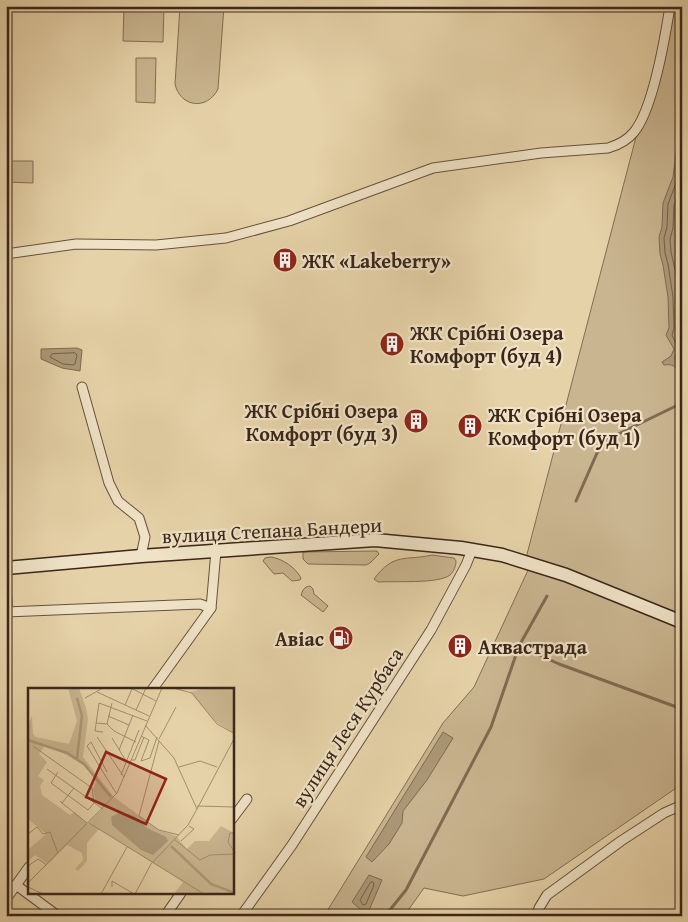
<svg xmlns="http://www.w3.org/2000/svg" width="688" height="922" font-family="'Gentium Book Plus',serif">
  <rect width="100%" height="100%" fill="#e6d2a8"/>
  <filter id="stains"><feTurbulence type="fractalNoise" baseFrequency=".004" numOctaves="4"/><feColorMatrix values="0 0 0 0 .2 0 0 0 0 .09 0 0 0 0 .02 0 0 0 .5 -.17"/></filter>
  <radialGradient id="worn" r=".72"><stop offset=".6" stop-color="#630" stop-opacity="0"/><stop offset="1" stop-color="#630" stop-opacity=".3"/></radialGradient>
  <g fill="#c9b590" stroke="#826e54">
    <path d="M124,6H164L163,42L123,41Z"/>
    <path d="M180,6H224L218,89C207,111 180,107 175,84Z"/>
    <path d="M675,6H682V617L526,558L636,137C658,107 668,43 675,6Z"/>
    <path d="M136,58H156L155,103L136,102Z"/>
    <path d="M6,161H33V183L6,182Z"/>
    <path d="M377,551L379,554L370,563L366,565L308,564L303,559V552Z"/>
    <path d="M432,555L454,558L456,561C456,566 454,571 450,575C439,584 393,581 378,582L374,579C394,552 406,561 432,555Z"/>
    <path d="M271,557C283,559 295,567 301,578L300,580L292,581L283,573L274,574L263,561L265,558Z"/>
    <path d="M529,568L564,579L682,627V784L544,879L463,896L424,888L404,916H324L443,723L474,687Z"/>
    <path d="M310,586L313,589L314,594L328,606L323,612L301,595L303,590L306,587Z"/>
  </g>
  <g fill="#ac9877" stroke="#7f6a51">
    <path d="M682,128V377C677,369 675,363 664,365L662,362L671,356L674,349L666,335L669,328L668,297L663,265L660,254L659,237L662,227L663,203L673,177L677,145L679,134Z"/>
    <path d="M77,348L82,350L80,371L62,368L41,359V349Z"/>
    <path d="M443,732L453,738L427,780L403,811L402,823L389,844L372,862L366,857Z"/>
    <path d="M369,875L382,880L367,915L352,902Z"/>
  </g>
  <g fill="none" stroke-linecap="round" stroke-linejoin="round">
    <g stroke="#745f48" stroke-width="1">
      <path d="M682,145L678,178L668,204L667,227L664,238L665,253L668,264L673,297L674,328L672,335L678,348L675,359L682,367"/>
      <path d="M682,186L674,205L673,228L670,239L671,252L677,278L680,328L679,335L682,341"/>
      <path d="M682,206L681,228L678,240V250L682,261"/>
      <path d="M75,353L77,355L75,364L73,365L63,364L50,357L52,354Z"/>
      <path d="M373,882L374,885L366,904L363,905L360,900L370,883Z"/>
    </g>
    <g stroke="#7f6a51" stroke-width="3">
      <path d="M576,501L597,453L608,439L680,404"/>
      <path d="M519,646L559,664L682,709"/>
      <path d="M385,916L406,890L491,727L519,646L547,596"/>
    </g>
    <defs>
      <g id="street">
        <path d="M6,254L76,244L156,245L226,238L289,221L433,168L541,153L608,148C618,145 627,141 634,132C653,109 665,38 670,6"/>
        <path d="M82,387L109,483L118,501L139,518L145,537L141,556"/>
        <path d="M6,585L8,612"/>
        <path d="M6,612L200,604L211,608"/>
        <path d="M152,690L211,608L216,551"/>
        <path d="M232,819L247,799"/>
        <path d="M16,885L58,916"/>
        <path d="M6,899L29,867"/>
        <path d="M165,916L181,893"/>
        <path d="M241,916L292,845L431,630L466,565L472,550"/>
        <path d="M537,916L539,908L547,895L621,841L664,813L682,805"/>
      </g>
      <path id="secondary" d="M6,568L141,556L375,540L461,548L502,555L566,575L682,622"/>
    </defs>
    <use href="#street" stroke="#66513d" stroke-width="11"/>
    <use href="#secondary" stroke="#3b2619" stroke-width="15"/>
    <use href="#street" stroke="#efe2c6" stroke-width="9"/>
    <use href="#secondary" stroke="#efe2c6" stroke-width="12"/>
  </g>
  <defs>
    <symbol id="building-disc" viewBox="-11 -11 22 22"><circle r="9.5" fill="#8f2418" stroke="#efe2c6"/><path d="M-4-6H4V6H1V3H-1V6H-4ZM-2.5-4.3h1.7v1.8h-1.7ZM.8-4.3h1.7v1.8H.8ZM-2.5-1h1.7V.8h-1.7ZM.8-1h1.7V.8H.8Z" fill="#fff"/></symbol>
    <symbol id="fuel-disc" viewBox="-11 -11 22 22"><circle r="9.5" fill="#8f2418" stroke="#efe2c6"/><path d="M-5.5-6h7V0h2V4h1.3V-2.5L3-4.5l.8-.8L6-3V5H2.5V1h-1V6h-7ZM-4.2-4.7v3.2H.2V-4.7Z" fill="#fff"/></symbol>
  </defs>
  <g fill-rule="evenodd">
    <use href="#building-disc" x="271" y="246" width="28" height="28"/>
    <use href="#building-disc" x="378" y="330" width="28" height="28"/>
    <use href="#building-disc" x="402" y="407" width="28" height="28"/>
    <use href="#building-disc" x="456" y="412" width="28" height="28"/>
    <use href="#fuel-disc" x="327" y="624" width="28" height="28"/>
    <use href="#building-disc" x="446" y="632" width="28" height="28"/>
  </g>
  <g text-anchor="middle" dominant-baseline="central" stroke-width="4.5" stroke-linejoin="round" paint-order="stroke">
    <g font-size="20" font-weight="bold" fill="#3b2619" stroke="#efe2c6" text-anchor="start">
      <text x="302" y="260">ЖК «Lakeberry»</text>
      <text x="410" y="332">ЖК Срібні Озера<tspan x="410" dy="23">Комфорт (буд 4)</tspan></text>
      <text x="398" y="410" text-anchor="end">ЖК Срібні Озера<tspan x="398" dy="23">Комфорт (буд 3)</tspan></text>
      <text x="488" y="414">ЖК Срібні Озера<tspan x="488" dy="23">Комфорт (буд 1)</tspan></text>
      <text x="324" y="638" text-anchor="end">Авіас</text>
      <text x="478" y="646">Аквастрада</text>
    </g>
    <g font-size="20" fill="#3b2619" stroke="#efe2c6">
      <text transform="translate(272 530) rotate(-3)">вулиця Степана Бандери</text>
      <text transform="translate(347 727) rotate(-57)">вулиця Леся Курбаса</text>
    </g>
  </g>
  <g transform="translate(28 688)">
    <rect width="206" height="206" fill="#e6d2a8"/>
    <path d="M40,0H51L58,20L60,31L55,69L86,109L131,142L148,148L159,161L167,153H181L193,138L206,145V206H146L155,194L71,141L59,155V173L50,183L47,181L55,172L54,165L39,157L20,176L7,167L0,173V162L18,146L0,131L1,34L4,28L5,46L8,49L41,56L49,33ZM17,58L38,66L58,79L68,93L65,101L68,114L75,120L59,136L47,124L42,127L14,107L12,98L16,92L10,88L19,74L11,66ZM178,0H206V46L185,32L162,4Z" fill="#c9b590" fill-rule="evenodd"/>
    <path d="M92,124L106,128L119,140L138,149L140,153L125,167L113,162L84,137L83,129Z" fill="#ac9877"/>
    <path fill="none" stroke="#ac9877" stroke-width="2.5" d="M49,10L54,28L49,70M0,52L39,65L56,76L83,109M143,158L183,196L207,205"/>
    <path fill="none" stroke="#a28d6f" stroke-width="1" d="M103,0L128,13M145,0L164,5L189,36L207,46M69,4L121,28M57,10L75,0M97,17L104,1M108,22L118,0M80,28L101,37M68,35L79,36L86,43L108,54M79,36L84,15M75,44L67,43L71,15L119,33M113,48L121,52L113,73M69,49L96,89M84,50L98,73M131,51L148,19M131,53L111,128L131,142L151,147M5,58L64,100L66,115M91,62L105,27M103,72H107L116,49M113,73L122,70L129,49M151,79L172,73L189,79M19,81L75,121M30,84L23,95L60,122L66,115M79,84L63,54L59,58L88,105M93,87L111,42M32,113L34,115L46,100M34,115L59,135M169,118L207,119M169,121L207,49M61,135L176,206M207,145H202L200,154L207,165M0,146L9,139L15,146L22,144L30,165M147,152L172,172L182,167L207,166M153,153L166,141L161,138M0,178L10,171L19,177M0,195L89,105L134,0M0,199L15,206M84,199V193L106,206M73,206L99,159M107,206L123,176L160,137L169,121L146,70L117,37"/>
    <path fill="#8f2418" fill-opacity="0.15" stroke="#8f2418" stroke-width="2.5" d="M78,64L138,91L118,136L58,109Z"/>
    <rect width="206" height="206" fill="none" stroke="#3b2619" stroke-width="2.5"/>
  </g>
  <rect width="688" height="922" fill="none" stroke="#e6d2a8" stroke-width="25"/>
  <rect x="8" y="8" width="673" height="907" fill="none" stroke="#3b2619" stroke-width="2.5"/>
  <rect x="12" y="12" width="663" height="897" fill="none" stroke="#3b2619"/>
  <rect width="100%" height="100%" filter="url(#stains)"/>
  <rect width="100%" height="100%" fill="url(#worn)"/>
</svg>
